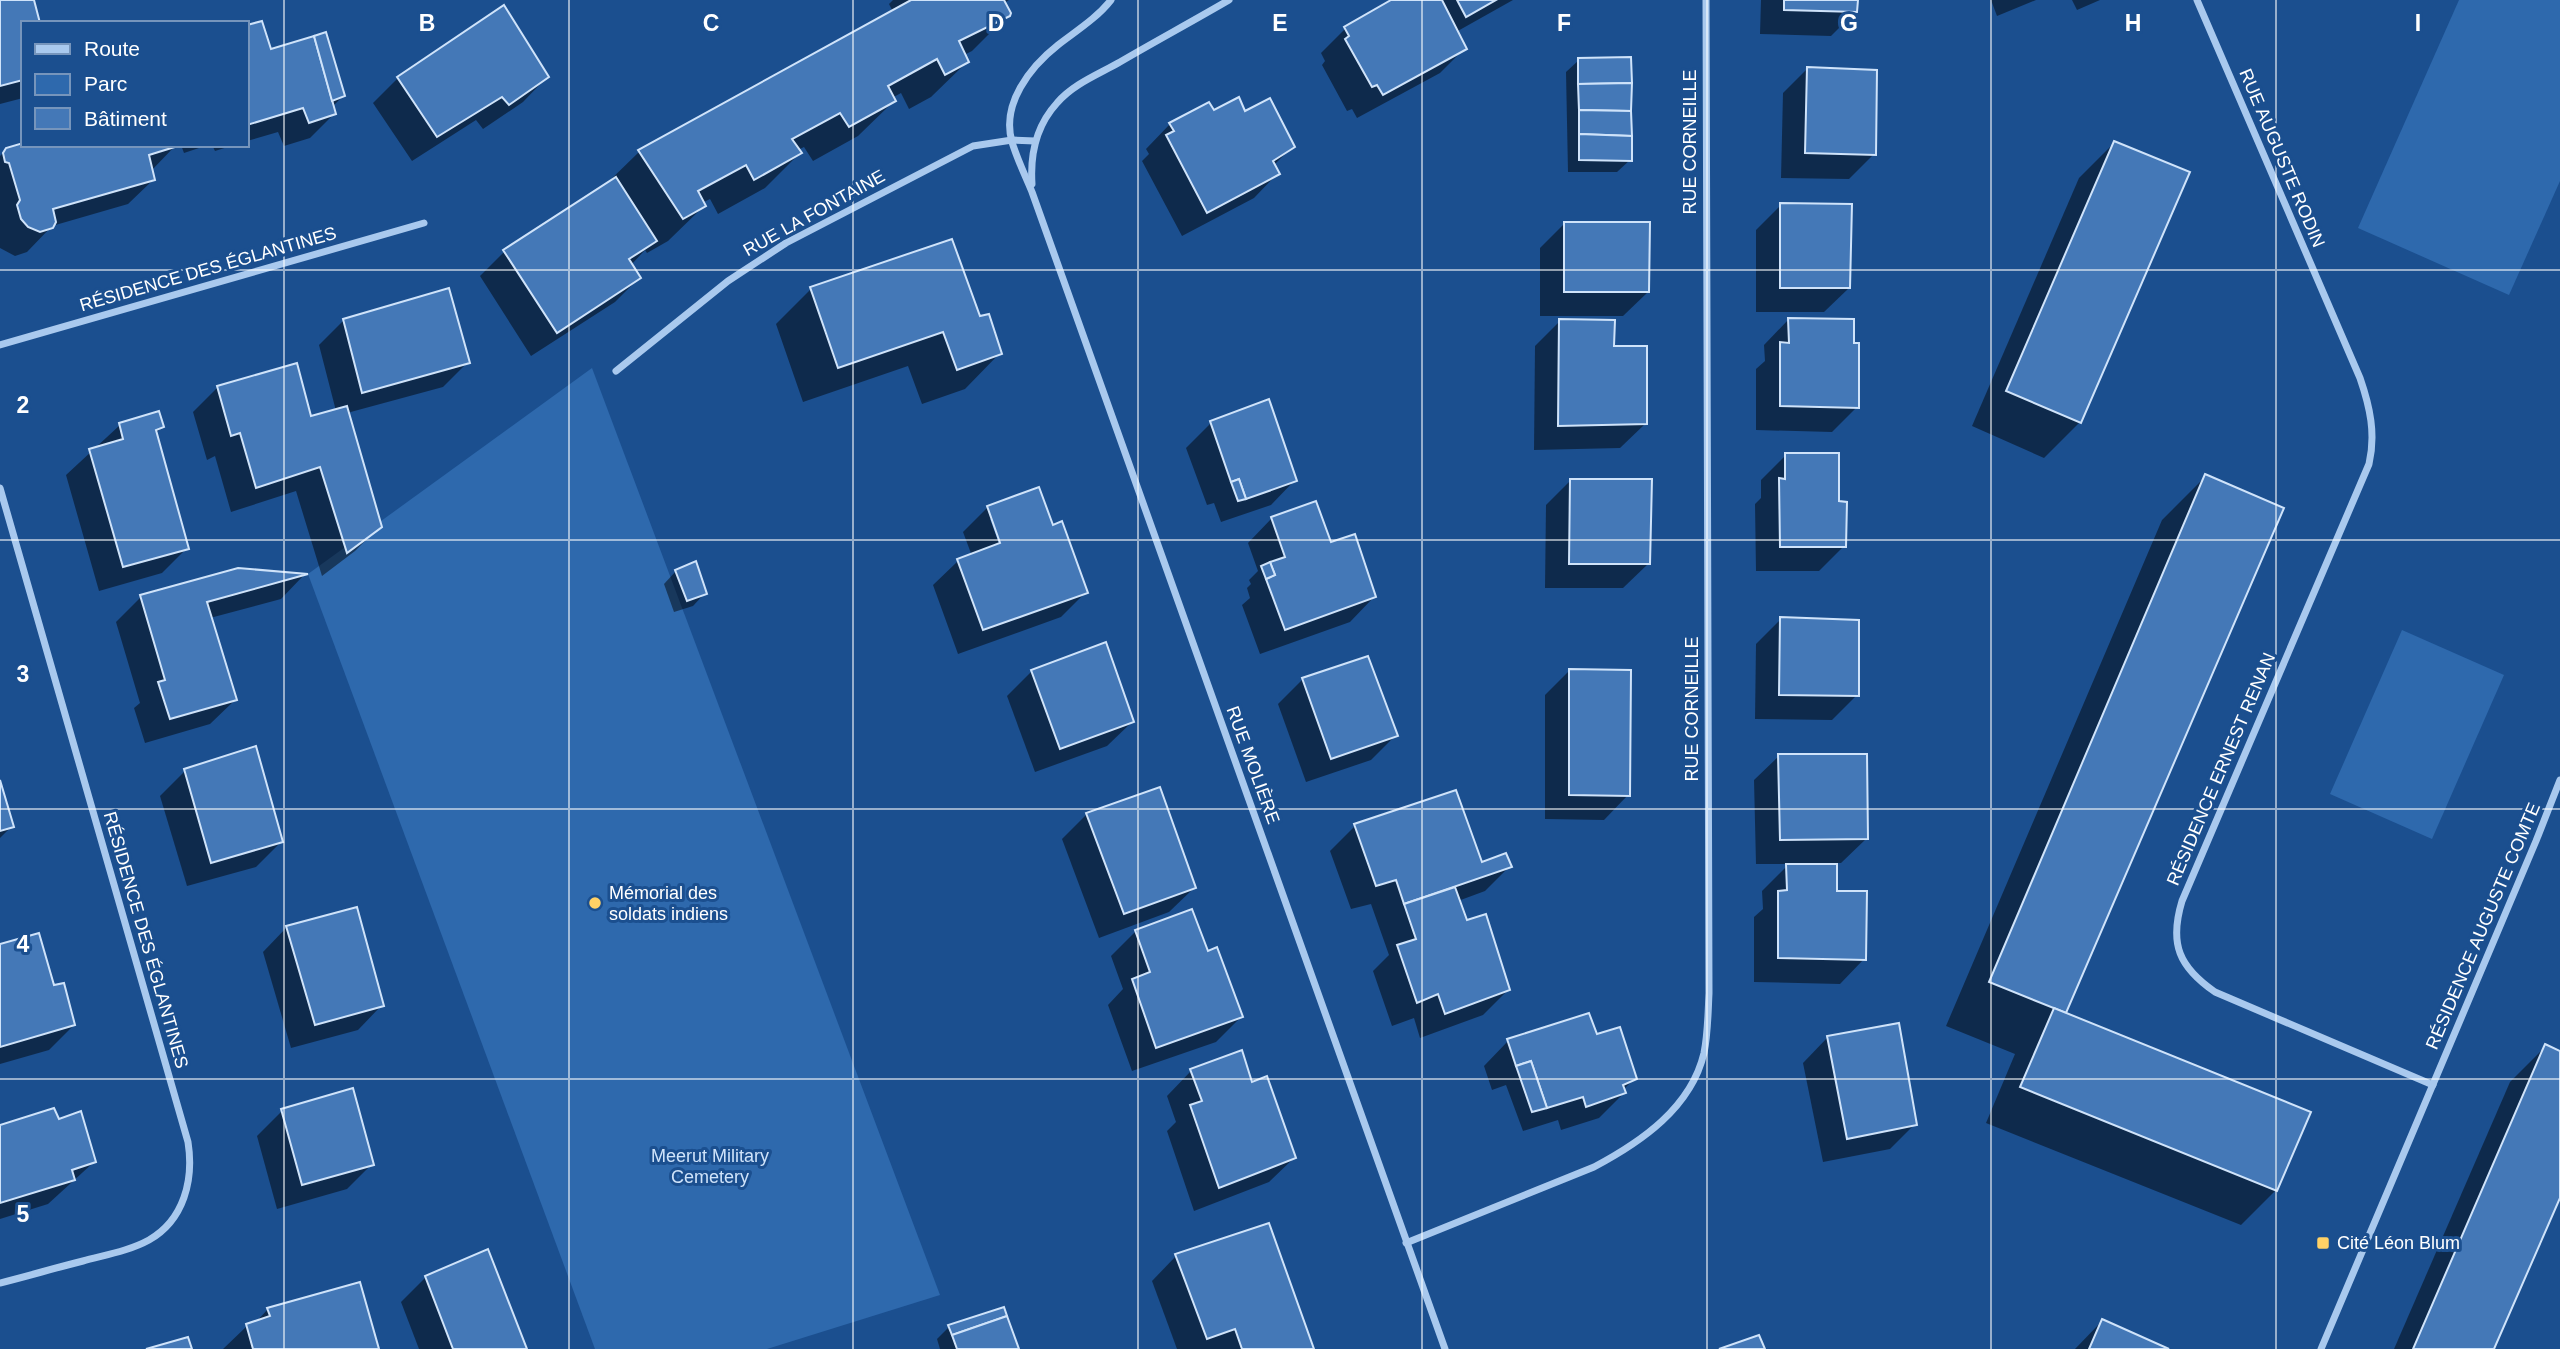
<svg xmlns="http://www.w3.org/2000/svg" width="2560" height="1349" font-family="Helvetica,sans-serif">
  <rect width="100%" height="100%" fill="#1b4f8f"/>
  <g fill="#2e69ad">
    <path d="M2459,0H2560V181L2509,295L2358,228Z"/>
    <path d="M592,368L940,1295L767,1349H595L308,574Z"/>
    <path d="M2402,630L2504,675L2432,839L2330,794Z"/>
  </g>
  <g fill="#0007" fill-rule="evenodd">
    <path d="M0,0H33L23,23V98L0,104Z"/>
    <path d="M893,0H1009L1004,3L1008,15L972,51L964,55L967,62L931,97L909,109L901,93L892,98L894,101L858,136L813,161L804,147L798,150L800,153L765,188L718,214L710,199L702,203L704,206L668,241L647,253L645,250L631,265L639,278L615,302L531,356L480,276L505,251L603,187L639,152L893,12L889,4Z"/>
    <path d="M1395,0H1513L1456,32L1465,48L1440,73L1357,118L1352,109L1347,111L1322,65L1325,61L1321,53L1346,28Z"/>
    <path d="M1761,0H1856V11L1831,36L1760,34Z"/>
    <path d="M1991,0H2036L1997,16Z"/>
    <path d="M2072,0H2100L2077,10Z"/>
    <path d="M261,23L270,51L343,96L332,107L334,114L310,138L284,146L278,132L247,141V27Z"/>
    <path d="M1579,60L1630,160L1617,172H1568L1566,72Z"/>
    <path d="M1807,69L1874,154L1849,179L1781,178L1783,93Z"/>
    <path d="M547,77L523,102L483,129L476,120L412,161L373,103L398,78Z"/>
    <path d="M1214,112L1244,113L1293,146L1274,165L1278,173L1254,198L1182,236L1142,161L1149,154L1146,149L1170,124Z"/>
    <path d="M2114,143L2080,422L2044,458L1972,426L2079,178Z"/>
    <path d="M23,145H176L151,171L153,180L128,204L52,226L27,252L15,256L0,248V156L7,149Z"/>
    <path d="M181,145H208L184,153Z"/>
    <path d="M212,145H234L215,151Z"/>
    <path d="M1781,205L1849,288L1824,312H1756V230Z"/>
    <path d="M1564,224L1648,292L1623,316H1540V248Z"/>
    <path d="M811,289L979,318L1000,353L965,389L922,404L908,366L803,402L776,324Z"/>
    <path d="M344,320L468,362L443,387L347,413L380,526L355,551L322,576L296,491L231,512L215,456L207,460L193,412L218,387L310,418L336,411L319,345Z"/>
    <path d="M1788,320L1857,407L1832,432L1756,430V369L1765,361L1764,345Z"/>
    <path d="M1560,321L1612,348L1645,424L1620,448L1534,450L1535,346Z"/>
    <path d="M1268,402L1295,480L1271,505L1221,522L1214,503L1207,505L1186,448L1211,423Z"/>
    <path d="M120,425L162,427L156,433L187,548L162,573L99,591L66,475Z"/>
    <path d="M1786,455L1837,503L1844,546L1819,571H1756L1755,504L1761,498V480Z"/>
    <path d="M2206,476L2064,1014L2276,1190L2241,1225L1986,1123L2015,1054L1946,1026L2162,520Z"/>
    <path d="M1571,480L1648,564L1623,588H1545L1546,505Z"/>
    <path d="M988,507L1052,527L1086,592L1061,617L958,654L933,585L958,561L972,556L963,532ZM990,519H993L1005,551L1002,552Z"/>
    <path d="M1272,518L1330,544L1374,597L1350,622L1260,654L1242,605L1250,598L1247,588L1251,584L1249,580L1258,571L1248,543Z"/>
    <path d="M238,569L303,576L281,599L210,618L235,700L210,724L145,743L134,708L140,703L116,622L141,597Z"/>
    <path d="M676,571L705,593L693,606L674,612L664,584Z"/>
    <path d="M1781,619L1857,695L1832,720L1755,719L1756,644Z"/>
    <path d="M1570,670L1628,795L1604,820L1545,819V695Z"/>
    <path d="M1032,671L1132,722L1107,746L1035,772L1007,696Z"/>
    <path d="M1303,679L1396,735L1371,760L1306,782L1278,704Z"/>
    <path d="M1779,756L1866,839L1841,863H1836V893L1864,959L1840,984L1754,982V917L1763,909L1762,891L1789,864H1756L1754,780Z"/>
    <path d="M185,771L281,842L256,867L187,886L160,796Z"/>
    <path d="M0,786L12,826L0,838Z"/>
    <path d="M1087,814L1194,888L1169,912L1099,938L1062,839Z"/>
    <path d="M1355,826L1481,864L1510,866L1485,891L1458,901L1465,923L1508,990L1483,1015L1420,1038L1414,1018L1392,1026L1373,971L1389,955L1371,904L1351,909L1330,851Z"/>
    <path d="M287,927L382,1005L358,1030L291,1048L263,952Z"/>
    <path d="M1136,931L1207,953L1241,1017L1216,1042L1132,1071L1108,1005L1123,989L1111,956Z"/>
    <path d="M0,946L53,987L74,1025L49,1050L0,1064Z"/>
    <path d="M1596,1036L1635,1078L1623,1090L1624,1093L1599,1118L1561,1130L1558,1120L1523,1131L1506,1085L1492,1090L1484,1066L1508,1041Z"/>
    <path d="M1827,1038L1915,1124L1890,1149L1823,1162L1803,1063Z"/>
    <path d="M2546,1046L2560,1052V1194L2492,1349H2394L2510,1082Z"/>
    <path d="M1191,1071L1251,1084L1294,1158L1269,1182L1194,1211L1167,1131L1176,1122L1167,1096Z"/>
    <path d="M282,1111L372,1164L347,1189L277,1209L257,1136Z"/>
    <path d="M58,1121L94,1162L48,1204L0,1219V1127Z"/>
    <path d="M1176,1256L1312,1349H1177L1152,1281Z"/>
    <path d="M426,1277L526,1349H419L401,1302Z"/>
    <path d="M268,1309L377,1349H223L247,1326L255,1323Z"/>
    <path d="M2102,1321L2165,1349H2075Z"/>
    <path d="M949,1327L1017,1349H940L937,1339Z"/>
  </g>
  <g fill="#4478b7" stroke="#cfe3fa" stroke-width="2">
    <path d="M0,0H34L40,23H23V80L0,86Z"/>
    <path d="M911,0H1004L1011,13L1010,16L959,41L969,62L945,75L937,59L888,86L896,101L849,127L840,113L792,139L802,153L754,180L746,165L698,191L706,206L683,219L638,150Z"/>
    <path d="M1391,0H1442L1467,49L1383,95L1377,85L1372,87L1345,39L1349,36L1344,27Z"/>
    <path d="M1457,0H1496L1466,17Z"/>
    <path d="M1784,0H1858L1857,12L1784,10Z"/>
    <path d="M504,5L549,77L509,105L502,97L437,137L397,77Z"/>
    <path d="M262,21L271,49L314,36L336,114L309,123L303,108L247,125V25Z"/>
    <path d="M326,32L345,96L332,101L314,36Z"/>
    <path d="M1631,57L1632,83L1578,84V58Z"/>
    <path d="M1807,67L1877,70L1876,155L1805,153Z"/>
    <path d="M1632,83L1631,111L1579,110L1578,84Z"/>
    <path d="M1239,97L1245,111L1270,98L1295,147L1273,161L1280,174L1207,213L1166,135L1174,131L1169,123L1209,102L1214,110Z"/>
    <path d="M1579,110L1631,111L1632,136L1579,134Z"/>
    <path d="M1579,134L1632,136V161L1579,160Z"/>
    <path d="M2114,141L2190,172L2081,423L2006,391Z"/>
    <path d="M23,143V145L178,146L149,155L155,180L53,209L56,222L53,228L40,232L28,227L21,219L17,205L20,200L9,163L5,162L3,153L6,148Z"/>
    <path d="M616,177L657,241L629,259L641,278L557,333L503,250Z"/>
    <path d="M1780,203L1852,204L1850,288H1780Z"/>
    <path d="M1564,222H1650L1649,292H1564Z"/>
    <path d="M952,239L980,316L989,314L1002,354L957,370L943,332L838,368L810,287Z"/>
    <path d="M449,288L470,363L362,393L343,319Z"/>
    <path d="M1788,318L1854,319V343H1859V408L1780,406V342L1789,343Z"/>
    <path d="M1559,319L1615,320L1614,346H1647V424L1558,426Z"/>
    <path d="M297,363L311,416L347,406L382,527L347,553L320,467L256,488L240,433L231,436L217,386Z"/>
    <path d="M1269,399L1297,481L1246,499L1239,479L1231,482L1210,421Z"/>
    <path d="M159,411L164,427L156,430L189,549L123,567L89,449L123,439L119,423Z"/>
    <path d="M1785,453H1839V501L1847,502L1846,547H1780L1779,478L1785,479Z"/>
    <path d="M2205,474L2284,508L2066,1013L1989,982Z"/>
    <path d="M1239,479L1246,499L1238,501L1231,482Z"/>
    <path d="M1570,479H1652L1650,564H1569Z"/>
    <path d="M1039,487L1053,525L1062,521L1088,593L983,630L957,559L1000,543L987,506Z"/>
    <path d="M1316,501L1331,542L1355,534L1376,597L1285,630L1266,579L1275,575L1270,562L1285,557L1271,517Z"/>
    <path d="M696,561L707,594L687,601L675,570Z"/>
    <path d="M1270,562L1275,575L1266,579L1261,566Z"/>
    <path d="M238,568L308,574L207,602L237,700L170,719L158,682L165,680L140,595Z"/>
    <path d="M1780,617L1859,620V696L1779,695Z"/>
    <path d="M1106,642L1134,722L1060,749L1031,670Z"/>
    <path d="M1368,656L1398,736L1331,759L1302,678Z"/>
    <path d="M1569,669L1631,670L1630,796L1569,795Z"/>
    <path d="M256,746L283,842L211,863L184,769Z"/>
    <path d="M1778,754H1867L1868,839L1780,840Z"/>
    <path d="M0,780L14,827L0,831Z"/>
    <path d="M1160,787L1196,888L1124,914L1086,813Z"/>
    <path d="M1456,790L1482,862L1506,853L1512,867L1404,904L1396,880L1376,886L1354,824Z"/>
    <path d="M1786,864H1837V891H1867L1866,960L1778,958V891L1787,890Z"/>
    <path d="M1455,887L1467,920L1486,914L1510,990L1445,1014L1438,994L1417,1003L1397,945L1416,939L1404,904Z"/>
    <path d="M357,907L384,1006L315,1025L286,926Z"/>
    <path d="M1192,909L1208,951L1217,947L1243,1017L1156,1048L1132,979L1150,972L1135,930Z"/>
    <path d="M39,933L54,985L64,983L75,1025L0,1047V944Z"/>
    <path d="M2054,1008L2311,1112L2277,1191L2020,1087Z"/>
    <path d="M1589,1013L1597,1034L1620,1027L1637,1079L1623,1085L1626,1093L1586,1107L1583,1097L1547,1108L1531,1061L1516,1066L1507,1039Z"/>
    <path d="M1899,1023L1917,1125L1847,1139L1827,1036Z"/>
    <path d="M2545,1044L2560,1051V1198L2494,1349H2413Z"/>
    <path d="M1242,1050L1252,1082L1267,1076L1296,1158L1219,1188L1190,1105L1202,1101L1190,1069Z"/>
    <path d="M1531,1061L1547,1108L1532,1112L1516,1066Z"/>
    <path d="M353,1088L374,1165L302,1185L281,1109Z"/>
    <path d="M54,1108L59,1119L81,1111L96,1162L72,1170L75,1180L0,1203V1125Z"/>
    <path d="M1269,1223L1314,1349H1242L1235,1329L1207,1339L1175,1254Z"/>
    <path d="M488,1249L527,1349H453L425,1276Z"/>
    <path d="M360,1282L379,1349H253L246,1324L270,1316L267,1308Z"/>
    <path d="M1004,1307L1007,1316L952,1335L948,1325Z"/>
    <path d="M1007,1316L1019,1349H957L952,1335Z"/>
    <path d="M2102,1319L2169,1349H2089Z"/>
    <path d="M1759,1335L1765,1349H1719Z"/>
    <path d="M188,1337L192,1349H146Z"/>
  </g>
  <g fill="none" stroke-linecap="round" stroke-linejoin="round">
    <g stroke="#a9c9ee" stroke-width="7">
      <path d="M1111,0C1097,18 1076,31 1058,45C1030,67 1001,104 1012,142C1017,159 1025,175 1032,192L1445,1349"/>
      <path d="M2197,0L2360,378C2370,407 2376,434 2369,464L2182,901C2169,944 2179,967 2215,992L2433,1085"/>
      <path d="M1032,184C1030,154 1036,126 1057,103C1073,84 1099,74 1120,62C1156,41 1193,21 1229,0"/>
      <path d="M0,345L424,223"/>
      <path d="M616,371L728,281L786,243L973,146L1012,140L1035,141"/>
      <path d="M0,488L188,1142C194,1180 184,1220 149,1240C129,1251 105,1255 83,1261C55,1268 28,1276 0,1283"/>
      <path d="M1406,1243L1594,1167C1641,1142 1691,1108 1704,1053C1708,1033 1708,1013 1709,993L1706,0"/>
      <path d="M2321,1349L2536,841L2560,780"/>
    </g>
  </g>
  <path fill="none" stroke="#fff" stroke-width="2" stroke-opacity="0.55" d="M284,0V1349M569,0V1349M853,0V1349M1138,0V1349M1422,0V1349M1707,0V1349M1991,0V1349M2276,0V1349M0,270H2560M0,540H2560M0,809H2560M0,1079H2560"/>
  <g fill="#ffd166" stroke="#1b4f8f" stroke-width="2.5">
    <circle cx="595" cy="903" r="7"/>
    <rect x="2316" y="1236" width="14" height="14" rx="3.5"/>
  </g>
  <g text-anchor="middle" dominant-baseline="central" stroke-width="6" stroke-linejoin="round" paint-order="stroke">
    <g font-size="18" fill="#fff" stroke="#1b4f8f">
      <text transform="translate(1690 142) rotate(-90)">RUE CORNEILLE</text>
      <text transform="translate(2282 158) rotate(67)">RUE AUGUSTE RODIN</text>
      <text transform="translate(814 213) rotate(-29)">RUE LA FONTAINE</text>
      <text transform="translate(208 269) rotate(-16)">RÉSIDENCE DES ÉGLANTINES</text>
      <text transform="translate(1692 709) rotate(-90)">RUE CORNEILLE</text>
      <text transform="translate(1253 765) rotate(70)">RUE MOLIÈRE</text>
      <text transform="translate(2221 769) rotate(-67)">RÉSIDENCE ERNEST RENAN</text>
      <text transform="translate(2483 926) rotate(-67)">RÉSIDENCE AUGUSTE COMTE</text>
      <text transform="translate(146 940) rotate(74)">RÉSIDENCE DES ÉGLANTINES</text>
    </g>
    <g font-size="18" fill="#fff" stroke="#1b4f8f" text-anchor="start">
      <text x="609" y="893">Mémorial des<tspan x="609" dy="21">soldats indiens</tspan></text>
      <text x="2337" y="1243">Cité Léon Blum</text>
    </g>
    <g font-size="18" fill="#cfe3fa" stroke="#1b4f8f">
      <text x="710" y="1156">Meerut Military<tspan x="710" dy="21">Cemetery</tspan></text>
    </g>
  </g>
  <g font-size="23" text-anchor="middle" font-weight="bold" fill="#fff" stroke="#1b4f8f" stroke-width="6" stroke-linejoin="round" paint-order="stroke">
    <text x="427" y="31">B</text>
    <text x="711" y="31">C</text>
    <text x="996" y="31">D</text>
    <text x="1280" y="31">E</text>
    <text x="1564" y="31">F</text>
    <text x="1849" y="31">G</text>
    <text x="2133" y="31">H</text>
    <text x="2418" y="31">I</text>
    <text x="23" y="413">2</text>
    <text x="23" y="682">3</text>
    <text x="23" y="952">4</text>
    <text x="23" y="1222">5</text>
  </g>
  <rect x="21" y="21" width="228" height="126" fill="#1b4f8f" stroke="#7695bc" stroke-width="2"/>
  <rect x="35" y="44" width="35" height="10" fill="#a9c9ee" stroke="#7695bc" stroke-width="2"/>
  <text x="84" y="56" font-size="21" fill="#ffffff">Route</text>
  <rect x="35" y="74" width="35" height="21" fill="#2e69ad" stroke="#7695bc" stroke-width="2"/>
  <text x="84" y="91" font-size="21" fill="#ffffff">Parc</text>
  <rect x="35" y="108" width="35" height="21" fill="#4478b7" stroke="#7695bc" stroke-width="2"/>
  <text x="84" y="126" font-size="21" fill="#ffffff">Bâtiment</text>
</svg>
